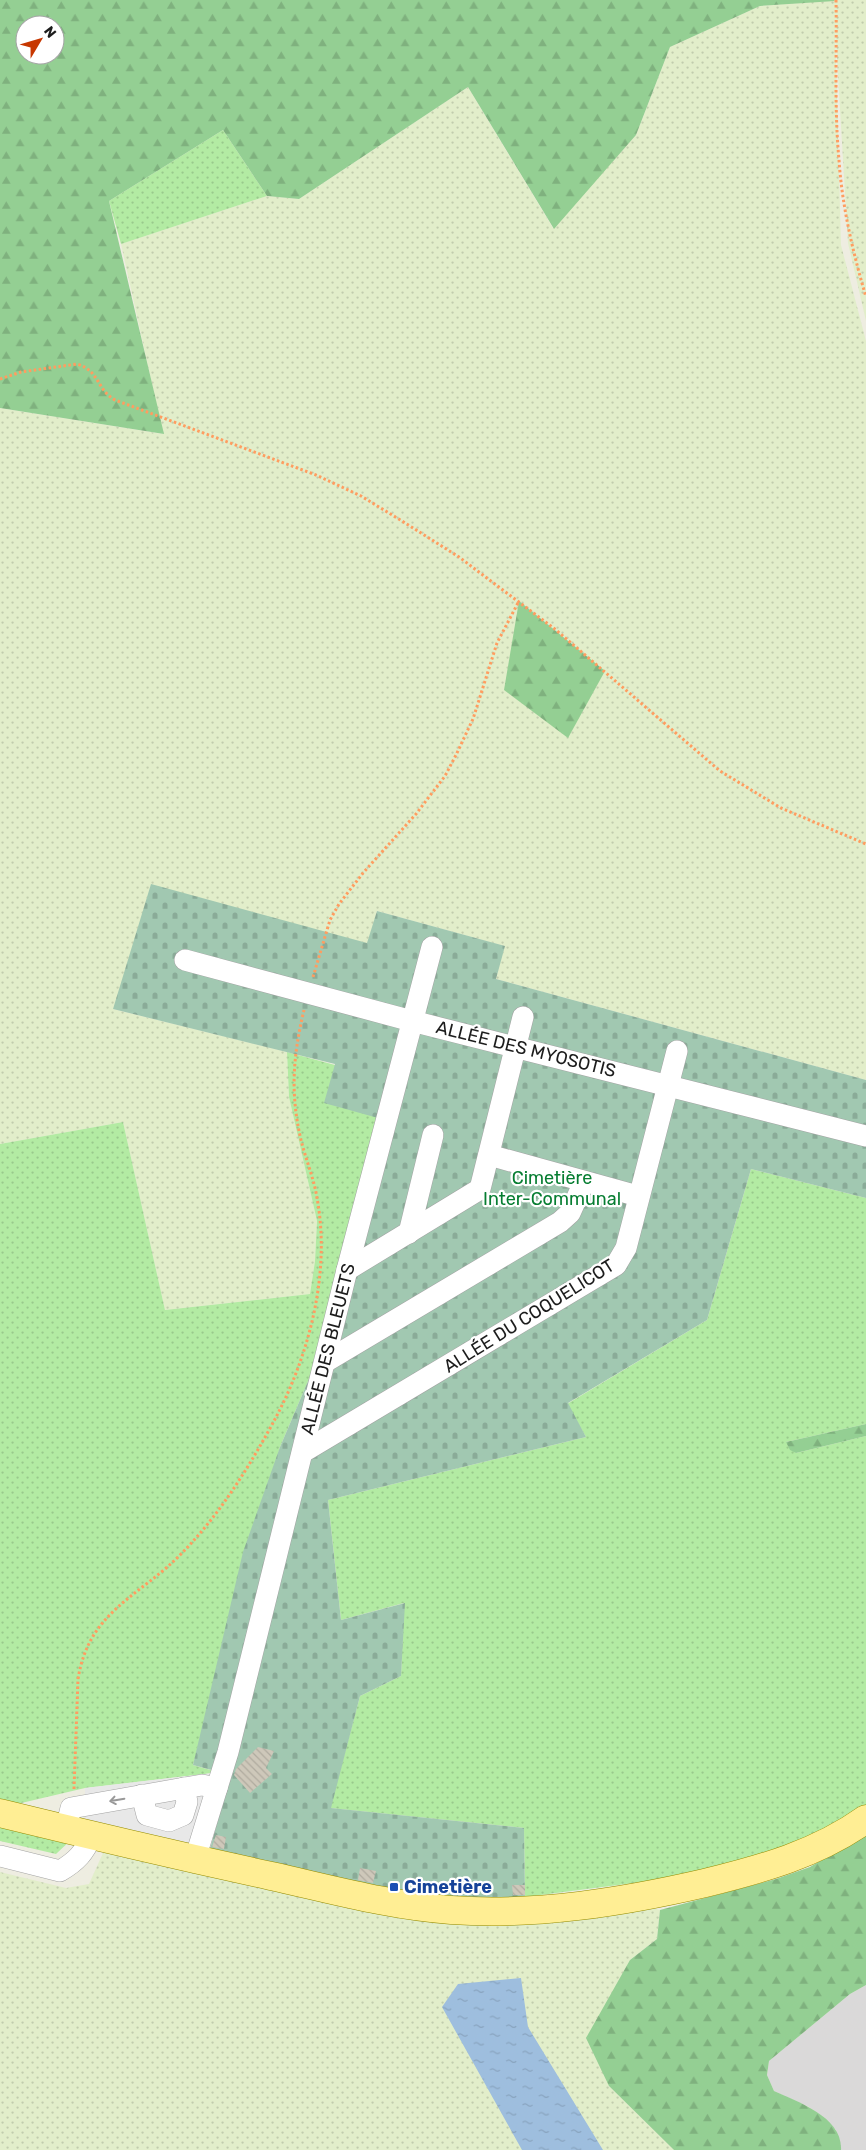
<svg xmlns="http://www.w3.org/2000/svg" width="866" height="2150" font-family="Rubik,sans-serif">
  <defs>
    <pattern id="farmland-dots" width="8" height="8" patternUnits="userSpaceOnUse" patternTransform="scale(1.25)"><rect width="8" height="8" fill="#e2eeca"/><path d="M2 2h.1M6 6h.1" fill="none" stroke="#c1ccad" stroke-width="1.8" stroke-linecap="round"/></pattern>
    <pattern id="grass-dots" width="8" height="8" patternUnits="userSpaceOnUse" patternTransform="scale(1.25)"><rect width="8" height="8" fill="#b3eba3"/><path d="M2 2h.1M6 6h.1" fill="none" stroke="#99c98c" stroke-width="1.8" stroke-linecap="round"/></pattern>
    <pattern id="forest-firs" width="22" height="20" patternUnits="userSpaceOnUse" patternTransform="scale(1.25)"><rect width="22" height="20" fill="#94cf93"/><path d="M5 1l3.5 6h-7zM16 11l3.5 6h-7z" fill="#7fb17e"/></pattern>
    <pattern id="cemetery-stones" width="16" height="16" patternUnits="userSpaceOnUse" patternTransform="scale(1.25)"><rect width="16" height="16" fill="#a1c8b1"/><path d="M2 7V4a2 2 0 0 1 4 0v3zM10 15v-3a2 2 0 0 1 4 0v3z" fill="#8aab98"/></pattern>
    <pattern id="water-ripples" width="26" height="14" patternUnits="userSpaceOnUse" patternTransform="scale(1.25)"><rect width="26" height="14" fill="#9ebede"/><path d="M2 4q2-2 4 0t4 0M15 11q2-2 4 0t4 0" fill="none" stroke="#88a3be"/></pattern>
    <pattern id="building-back-hatch" width="6" height="6" patternUnits="userSpaceOnUse" patternTransform="scale(1.25)"><rect width="6" height="6" fill="#cec8ba"/><path d="M-1 5l2 2M0 0l6 6M5-1l2 2" fill="none" stroke="#b0ab9f"/></pattern>
  </defs>
  <rect width="100%" height="100%" fill="#eeede1"/>
  <path fill="#dad9d9" d="M866,1985V2150H841L836,2130L825,2118L809,2107L774,2091L767,2075L769,2061L850,1994Z"/>
  <g fill="url(#farmland-dots)">
    <path d="M835,0H866V321L848,243L835,26L841,245L866,341V1080L496,979L504,946L377,911L368,944L113,1009L287,1052L289,1097L317,1221L315,1261L310,1294L165,1310L123,1122L0,1144V408L163,434L121,244L267,196L299,199L468,87L553,228L636,135L670,47L760,6Z"/>
    <path d="M113,1848L336,1899L643,1905L660,1910L657,1939L630,1960L609,2086L674,2150H0V1872L66,1888L89,1884L103,1853Z"/>
  </g>
  <g fill="url(#grass-dots)">
    <path d="M223,130L267,196L121,244L109,201Z"/>
    <path d="M287,1052L335,1065L378,1118L314,1367L280,1447L193,1765L214,1771L213,1773L85,1788L13,1805L0,1802V1144L123,1122L165,1310L310,1294L315,1261L317,1221L289,1097Z"/>
    <path d="M751,1169L866,1198V1424L786,1442L796,1453L866,1436V1810L779,1854L649,1881L525,1897L524,1828L330,1808L360,1696L401,1676L404,1603L341,1620L328,1500L586,1437L567,1404L707,1320Z"/>
    <path d="M0,1824L72,1839L56,1854L0,1841Z"/>
  </g>
  <g fill="url(#forest-firs)" fill-rule="evenodd">
    <path d="M0,0H834L835,1L760,6L670,47L636,135L554,229L468,87L299,199L267,196L223,130L109,201L164,434L0,408ZM25,25H55V55H25Z"/>
    <path d="M519,601L605,671L568,738L504,690Z"/>
    <path d="M866,1424V1436L796,1453L790,1450L786,1442Z"/>
    <path d="M866,1833V1985L850,1994L769,2061L767,2075L774,2091C798,2102 843,2117 841,2150H674L609,2086L586,2038L630,1960L657,1939L660,1910L776,1879L810,1867Z"/>
  </g>
  <path fill="url(#cemetery-stones)" d="M151,884L367,943L377,911L505,946L496,979L866,1080V1198L751,1169L707,1320L568,1403L586,1437L328,1500L341,1620L405,1603L401,1676L360,1696L331,1808L524,1828L525,1897C492,1897 459,1898 426,1894C354,1884 281,1866 210,1849L230,1775L193,1765L243,1552L280,1447L314,1367L378,1118L324,1103L335,1064L113,1009Z"/>
  <path fill="#e8e8e8" d="M213,1773L193,1846L85,1820V1788Z"/>
  <path fill="url(#water-ripples)" d="M521,1978L528,2027L603,2150H522L442,2007L458,1984Z"/>
  <g fill="url(#building-back-hatch)">
    <path d="M258,1747L274,1751L266,1768L272,1774L250,1793L234,1775L236,1769Z"/>
    <path d="M216,1835L226,1837L224,1849L212,1847Z"/>
    <path d="M360,1868L376,1871L373,1883L358,1880Z"/>
    <path d="M512,1885H525V1895H513Z"/>
  </g>
  <g fill="none" stroke-linecap="round" stroke-linejoin="round">
    <defs>
      <g id="minor">
        <path d="M185,960L412,1021L866,1136"/>
        <path d="M489,1155L638,1196"/>
        <path d="M409,1233L433,1135"/>
        <path d="M347,1270L480,1189L523,1017"/>
        <path d="M325,1362L560,1222L570,1213L584,1182"/>
        <path d="M303,1452L616,1265L626,1248L677,1051"/>
        <path d="M142,1795L147,1815L169,1821L183,1815L187,1802L184,1788"/>
        <path d="M66,1829L71,1808L202,1785L217,1788"/>
        <path d="M0,1856L60,1871C77,1861 84,1853 92,1835"/>
        <path d="M195,1859L228,1752L347,1270L432,947"/>
      </g>
      <path id="major" d="M0,1813C90,1835 180,1856 271,1876C330,1889 391,1906 451,1910C536,1916 623,1902 705,1883C762,1869 817,1854 866,1819"/>
    </defs>
    <use href="#minor" stroke="#a3a3a3" stroke-width="22"/>
    <use href="#major" stroke="#938b00" stroke-width="29"/>
    <g stroke="#ff9d60" stroke-width="3" stroke-dasharray="2.5 2.5" stroke-linecap="butt">
      <path d="M836,0C837,53 834,106 839,160C842,206 853,253 866,297"/>
      <path d="M0,379L21,372L77,364C100,371 96,389 115,400L316,475L361,496L402,521L459,557L556,630L720,771L781,808L866,844"/>
      <path d="M313,977L330,920L339,904L363,873L416,814L445,776L456,755L473,719L497,643L519,601"/>
      <path d="M74,1789L78,1679C89,1610 140,1597 183,1552C220,1514 249,1467 274,1421C309,1356 331,1273 317,1198C314,1179 306,1160 301,1140C290,1093 293,1056 304,1010"/>
    </g>
    <use href="#minor" stroke="#fff" stroke-width="21"/>
    <use href="#major" stroke="#ffee94" stroke-width="28"/>
  </g>
  <defs><path id="oneway-shaft" d="M-6 0H5M1.5-3L5.5 0L1.5 3" fill="none" stroke-width="1.6" stroke-linecap="round" stroke-linejoin="round" transform="scale(1.25)"/></defs>
  <use stroke="#999" href="#oneway-shaft" transform="translate(117 1800) rotate(170)"/>
  <rect fill="#1a4fb4" stroke="#fff" stroke-width="2" x="389" y="1882" width="10" height="10" rx="2.5"/>
  <g text-anchor="middle" dominant-baseline="central" stroke-width="4.5" stroke-linejoin="round" paint-order="stroke">
    <g font-size="18" fill="#1c1c1c" stroke="#fff">
      <text transform="translate(526 1049) rotate(14)">ALLÉE DES MYOSOTIS</text>
      <text transform="translate(529 1316) rotate(-32)">ALLÉE DU COQUELICOT</text>
      <text transform="translate(328 1349) rotate(-76)">ALLÉE DES BLEUETS</text>
    </g>
    <g font-size="18" fill="#067d31" stroke="#fff">
      <text x="552" y="1178">Cimetière<tspan x="552" dy="21">Inter-Communal</tspan></text>
    </g>
    <g font-size="18" font-weight="bold" fill="#164399" stroke="#fff" text-anchor="start">
      <text x="404" y="1887">Cimetière</text>
    </g>
  </g>
  <g transform="translate(40 40) rotate(52)"><circle r="24" fill="#ffffff" stroke="#a4a4a4"/>
  <path d="M0-4L9 19L0 12L-9 19Z" fill="#c73700"/>
  <text y="-8" font-size="14" font-weight="bold" text-anchor="middle" fill="#1c1c1c">N</text>
  </g>
</svg>
